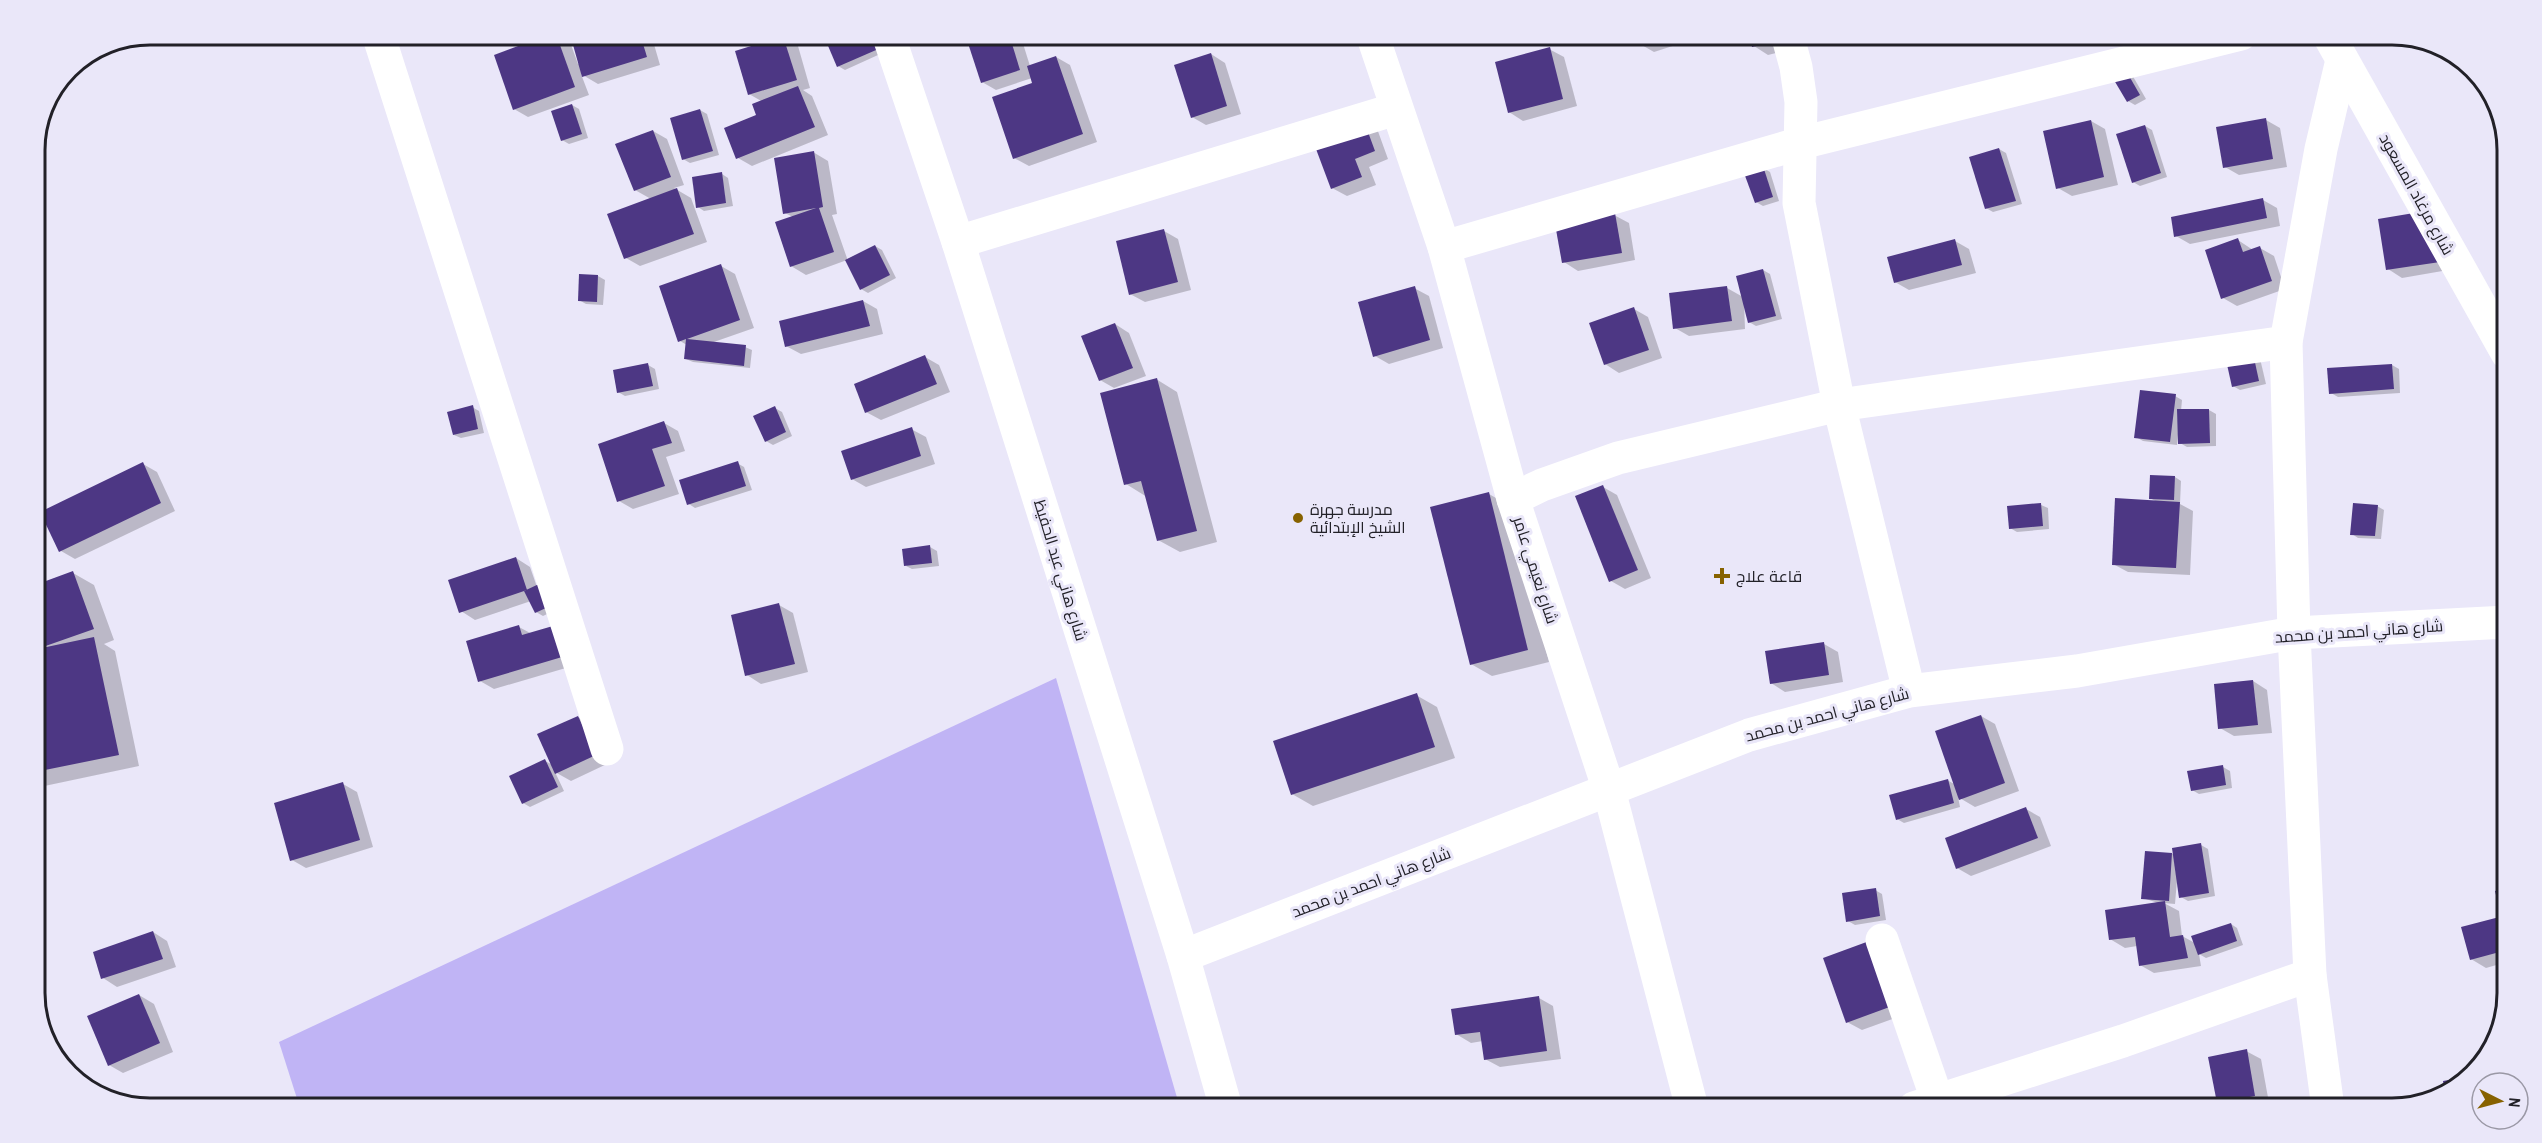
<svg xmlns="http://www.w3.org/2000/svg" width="2542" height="1143" font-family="'Archivo Narrow',Cairo,sans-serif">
  <rect width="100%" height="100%" fill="#eae7f9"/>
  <path fill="#c0b4f5" d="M1056,678L1180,1108H300L279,1042Z"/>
  <g fill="#0003">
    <path d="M556,34L570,42L578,64H580L571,34H651L660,65L598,84L581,74L589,95L528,117L514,109Z"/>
    <path d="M845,34L889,50L845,70L838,66Z"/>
    <path d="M967,34H1020L1030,66L1056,57L1070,65L1097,142L1029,166L1014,158L1034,84L1032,78L996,90L982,82Z"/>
    <path d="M1466,34H1515L1481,43Z"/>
    <path d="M1637,34H1710L1654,52L1640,44Z"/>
    <path d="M1751,34H1818L1820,42L1768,55L1754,46Z"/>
    <path d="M783,38L798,46L810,88L803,90L812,96L828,135L752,166L738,158L763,102L749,94Z"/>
    <path d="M1549,49L1564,57L1577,106L1523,121L1509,112Z"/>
    <path d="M1211,54L1225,63L1241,114L1206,125L1192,117Z"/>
    <path d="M2131,73L2146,99L2135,105L2128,101L2113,76Z"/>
    <path d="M572,105L579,109L588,138L569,144L562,140Z"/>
    <path d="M700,110L707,114L719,155L690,163L683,159Z"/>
    <path d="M2266,120L2280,128L2287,167L2239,175L2225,167Z"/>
    <path d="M2091,121L2105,129L2118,185L2072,196L2058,188Z"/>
    <path d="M1375,123L1388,159L1369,167L1376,185L1347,196L1332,188Z"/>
    <path d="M2145,126L2152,130L2167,177L2140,186L2133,182Z"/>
    <path d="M653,131L667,139L684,185L674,188L691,198L707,242L640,266L626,258L651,199L635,190Z"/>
    <path d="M1999,149L2006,153L2022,204L1993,212L1986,208Z"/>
    <path d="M813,152L828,161L837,214L832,215L848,261L875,246L882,250L896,278L868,293L861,289L847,260L806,275L791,266L793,217L785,213Z"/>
    <path d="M1763,168L1770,172L1779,201L1763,206L1756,202Z"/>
    <path d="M722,174L728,178L733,206L704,211L698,207Z"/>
    <path d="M2263,200L2277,208L2280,226L2190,244L2176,236Z"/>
    <path d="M1614,215L1629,223L1635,260L1578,271L1564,262Z"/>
    <path d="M2380,220L2454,269L2402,278L2388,269Z"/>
    <path d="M1164,231L1178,239L1191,290L1145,302L1130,294Z"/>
    <path d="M2238,240L2253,250L2260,248L2274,256L2285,289L2237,306L2223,298Z"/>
    <path d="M1955,241L1969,249L1976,273L1909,290L1895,282Z"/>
    <path d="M721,266L735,274L754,328L711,343L745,347L752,350L750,368L693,362L686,359L687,345L680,341Z"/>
    <path d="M1763,270L1770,274L1782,319L1756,326L1749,322L1744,301L1745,329L1689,336L1675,328L1727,288L1743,297Z"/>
    <path d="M598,276L605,280L603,305L586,304L579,300Z"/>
    <path d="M1414,288L1429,296L1443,348L1389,364L1375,356Z"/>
    <path d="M863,301L877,309L883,334L801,354L786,346Z"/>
    <path d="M1634,309L1648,317L1662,358L1619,373L1605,364Z"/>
    <path d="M1115,324L1129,333L1146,376L1114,388L1100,380Z"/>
    <path d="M2258,350L2266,384L2240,390L2233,386Z"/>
    <path d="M925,357L939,365L950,392L881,420L866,412Z"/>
    <path d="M648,365L655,369L659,389L625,396L618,392Z"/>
    <path d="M2392,365L2399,369L2400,393L2338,397L2331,393Z"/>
    <path d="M1156,379L1177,392L1217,542L1180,552L1158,540L1147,497L1126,484Z"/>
    <path d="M2175,396L2182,400L2181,411L2209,410L2216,414V446L2187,447L2180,443L2178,435L2177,445L2143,441L2136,437Z"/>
    <path d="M472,407L479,411L484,433L461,438L454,435Z"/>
    <path d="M775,408L782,412L792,436L773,445L766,441Z"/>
    <path d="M664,423L678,431L685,451L666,457L679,494L633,509L619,501Z"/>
    <path d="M911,429L926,437L935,464L866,487L852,479Z"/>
    <path d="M737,463L744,467L752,490L695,508L689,504Z"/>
    <path d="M143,464L157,472L175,511L75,559L61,551Z"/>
    <path d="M2175,477L2181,481L2180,504L2193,511L2190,575L2128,572L2113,564L2157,502L2150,498Z"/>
    <path d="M1603,487L1617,495L1651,578L1625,589L1611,581Z"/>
    <path d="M1489,494L1510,506L1549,662L1492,676L1471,664Z"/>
    <path d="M2041,505L2048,508L2049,529L2017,532L2010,528Z"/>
    <path d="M2377,506L2384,510L2381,539L2358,538L2352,534Z"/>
    <path d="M930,547L937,551L939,566L912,569L906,566Z"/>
    <path d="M516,558L530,567L537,587L572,602L543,616L536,612L531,601L475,620L461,611Z"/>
    <path d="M73,573L94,585L114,640L104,644L115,651L139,766L35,788V587Z"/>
    <path d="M779,605L793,613L808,672L761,684L747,675Z"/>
    <path d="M519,627L532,634L593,660L494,689L480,681Z"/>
    <path d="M1824,644L1838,652L1843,682L1785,692L1771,683Z"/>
    <path d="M2253,681L2267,690L2272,733L2234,736L2220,728Z"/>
    <path d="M1416,695L1437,707L1455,758L1313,806L1292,794Z"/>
    <path d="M1981,716L1995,724L2019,791L1975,807L1958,797L1960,807L1904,823L1897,819L1947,780L1956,785Z"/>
    <path d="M578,717L593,726L609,763L571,781L555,772L564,791L530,807L523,803L545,761L553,765Z"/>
    <path d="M2223,767L2230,771L2232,788L2199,794L2192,790Z"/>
    <path d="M343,784L357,792L373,847L306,868L292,860Z"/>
    <path d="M2026,809L2040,817L2051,846L1971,876L1957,868Z"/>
    <path d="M2201,845L2208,849L2215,896L2188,901L2181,897L2177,880L2175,904L2164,903L2179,911L2182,936L2195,943L2231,924L2237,928L2243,945L2206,958L2199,954L2201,966L2154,973L2140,965L2137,946L2125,948L2110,939L2158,903L2143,898L2146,852L2174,854Z"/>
    <path d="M2507,889V910L2500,906L2497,892Z"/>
    <path d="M1875,890L1882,894L1886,920L1855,925L1848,921Z"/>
    <path d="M2507,916V962L2486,968L2471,959L2463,928Z"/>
    <path d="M153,932L167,941L176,967L117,987L103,978Z"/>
    <path d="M1872,942L1909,1013L1862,1030L1847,1022Z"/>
    <path d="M139,995L154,1004L173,1052L123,1073L109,1065Z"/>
    <path d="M1539,998L1553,1006L1561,1059L1500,1067L1485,1059L1483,1041L1471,1043L1456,1034Z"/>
    <path d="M2246,1051L2261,1059L2269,1103L2230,1108L2218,1102Z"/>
  </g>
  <g fill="#4d3784">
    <path d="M550,34H556L575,87L513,110L494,55Z"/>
    <path d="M570,34H640L647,57L582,77Z"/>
    <path d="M841,34H878L883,47L837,67L826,41Z"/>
    <path d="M965,34H1009L1020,70L981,83Z"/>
    <path d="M1636,34H1670V35L1639,45Z"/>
    <path d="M1749,34H1801V35L1752,47Z"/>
    <path d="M783,36L797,80L748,95L735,51Z"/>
    <path d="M1550,47L1563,99L1508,113L1495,62Z"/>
    <path d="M1211,53L1227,106L1191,118L1174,65Z"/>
    <path d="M1056,56L1083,134L1013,159L992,97L1032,83L1027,66Z"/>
    <path d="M2124,67L2140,95L2127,102L2111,75Z"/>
    <path d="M798,86L815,127L736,159L724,128L756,115L752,104Z"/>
    <path d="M572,104L582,134L561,141L551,111Z"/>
    <path d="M700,109L713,151L682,160L670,118Z"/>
    <path d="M1361,113L1375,151L1355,159L1362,177L1331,189L1310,133Z"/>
    <path d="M2266,118L2273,159L2223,168L2216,127Z"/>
    <path d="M2091,120L2104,177L2056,189L2043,131Z"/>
    <path d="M2145,125L2161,173L2132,183L2116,134Z"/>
    <path d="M653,130L671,177L634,191L615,144Z"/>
    <path d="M1999,148L2016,201L1985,209L1969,157Z"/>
    <path d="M814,151L823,207L819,208L834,252L790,267L775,222L816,208L783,214L774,158Z"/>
    <path d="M1763,166L1773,197L1755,203L1744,173Z"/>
    <path d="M722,172L726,203L696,208L692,177Z"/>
    <path d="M677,188L694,234L624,259L607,214Z"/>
    <path d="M2263,198L2267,218L2174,237L2171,217Z"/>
    <path d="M2432,210L2440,262L2386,270L2378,219Z"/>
    <path d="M1615,213L1622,253L1562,263L1555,224Z"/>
    <path d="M1164,229L1178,282L1129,295L1116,241Z"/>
    <path d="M2238,238L2243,252L2260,246L2272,281L2221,299L2205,250Z"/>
    <path d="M1955,239L1962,265L1894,283L1887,257Z"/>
    <path d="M875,245L890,275L860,290L845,260Z"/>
    <path d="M721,264L740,320L687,339L746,345L744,366L684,359L686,339L678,342L659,286Z"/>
    <path d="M1763,269L1776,316L1748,323L1736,276Z"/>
    <path d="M579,274L598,275L597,302L578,301Z"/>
    <path d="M1415,286L1430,340L1373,357L1358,302Z"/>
    <path d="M1727,286L1732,321L1673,329L1669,293Z"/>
    <path d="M863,300L870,326L785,347L779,321Z"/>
    <path d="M1634,307L1649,350L1604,365L1589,323Z"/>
    <path d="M1115,323L1133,368L1099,381L1081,336Z"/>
    <path d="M2251,344L2259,381L2232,387L2224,351Z"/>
    <path d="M925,355L937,384L865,413L854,384Z"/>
    <path d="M648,363L653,386L617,393L613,370Z"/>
    <path d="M2392,364L2394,389L2329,394L2327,368Z"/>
    <path d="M1157,378L1197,531L1157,541L1141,481L1124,485L1100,393Z"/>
    <path d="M2140,390L2176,394L2170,442L2134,438Z"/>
    <path d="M473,405L478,429L453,435L447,412Z"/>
    <path d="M775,406L786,432L765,442L753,416Z"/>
    <path d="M2177,409H2209L2210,443L2178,444Z"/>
    <path d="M664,421L672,443L652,449L665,486L617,502L598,444Z"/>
    <path d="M912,427L921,456L851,480L841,451Z"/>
    <path d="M738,461L746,486L687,505L679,480Z"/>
    <path d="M143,462L161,503L59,552L40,512Z"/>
    <path d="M2150,475L2175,476L2174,500L2149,499Z"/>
    <path d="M1603,485L1638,570L1609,582L1575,496Z"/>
    <path d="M1489,492L1528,650L1470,665L1430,507Z"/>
    <path d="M2115,498L2180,502L2176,568L2112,565Z"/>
    <path d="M2041,503L2043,526L2009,529L2007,506Z"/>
    <path d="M2353,503L2378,505L2375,536L2350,535Z"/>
    <path d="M930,545L932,563L904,566L902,549Z"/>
    <path d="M516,557L527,590L459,613L448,580Z"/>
    <path d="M73,571L94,629L37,649L94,637L119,755L35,772V585Z"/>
    <path d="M556,576L566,599L535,613L524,591Z"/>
    <path d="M779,603L795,664L745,676L731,615Z"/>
    <path d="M570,621L579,652L478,682L466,641L519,625L522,635Z"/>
    <path d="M1824,642L1829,675L1770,684L1765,651Z"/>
    <path d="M2253,680L2258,725L2218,729L2214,684Z"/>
    <path d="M1417,693L1435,747L1291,795L1273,741Z"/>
    <path d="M1981,715L2005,783L1959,800L1935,731Z"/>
    <path d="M578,716L596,755L555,774L537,734Z"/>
    <path d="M545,759L558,787L522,804L509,776Z"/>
    <path d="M2223,765L2226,785L2191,791L2187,771Z"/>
    <path d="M1948,779L1954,803L1896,820L1889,795Z"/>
    <path d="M343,782L360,840L290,861L274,803Z"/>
    <path d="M2026,807L2038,838L1956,869L1945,838Z"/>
    <path d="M2201,843L2209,893L2179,898L2172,848Z"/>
    <path d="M2145,851L2172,853L2169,901L2141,899Z"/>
    <path d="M1876,888L1880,916L1846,922L1842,893Z"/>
    <path d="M2507,888V904L2499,907L2495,891Z"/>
    <path d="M2165,901L2170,937L2183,935L2188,958L2139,966L2135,937L2109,940L2105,910Z"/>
    <path d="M2507,915V950L2470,960L2461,927Z"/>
    <path d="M2231,923L2237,941L2198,955L2191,936Z"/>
    <path d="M153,931L163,959L101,979L93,952Z"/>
    <path d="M1872,940L1895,1005L1846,1023L1823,958Z"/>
    <path d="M139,994L160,1043L108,1066L87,1016Z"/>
    <path d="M1539,996L1547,1051L1484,1060L1480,1032L1455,1035L1451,1009Z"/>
    <path d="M2247,1049L2255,1096L2217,1103L2208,1057Z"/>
    <path d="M2465,1077L2456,1089L2445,1092L2443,1081Z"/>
  </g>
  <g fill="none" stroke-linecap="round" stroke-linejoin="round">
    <g stroke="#fff" stroke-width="33">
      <path d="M378,34L607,749"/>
      <path d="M888,34L958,242L1183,956L1226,1108"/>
      <path d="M1372,34L1444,247L1513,499L1609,790L1692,1108"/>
      <path d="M1787,34L1796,67L1801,102L1799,203L1839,405L1909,691"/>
      <path d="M2328,34L2507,353"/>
      <path d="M958,242L1396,109"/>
      <path d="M1444,247L1801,143L2241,34"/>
      <path d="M1513,499L1542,485L1618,458L1839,405L2286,342"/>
      <path d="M1882,940L1940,1108"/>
      <path d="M1183,956L1749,735L1909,691L2077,671L2294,633L2507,622"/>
      <path d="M1914,1108L2123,1041L2310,975"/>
      <path d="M2328,1108L2310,975L2294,633L2286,342L2321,149L2342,60"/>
    </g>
  </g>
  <g fill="#876200" stroke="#eae7f9" stroke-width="2">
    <circle cx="1298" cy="518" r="6"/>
    <path d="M1719 567h6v6h6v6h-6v6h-6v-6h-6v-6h6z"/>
  </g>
  <g text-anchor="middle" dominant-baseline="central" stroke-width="6" stroke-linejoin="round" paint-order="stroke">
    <g font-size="16" fill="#222128" stroke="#eae7f9">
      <text transform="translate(2417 194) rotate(61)">شارع مرغاد المسعود</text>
      <text transform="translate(1061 570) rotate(73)">شارع هاني عبد الحفيظ</text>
      <text transform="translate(1536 570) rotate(72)">شارع نعيمي عامر</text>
      <text transform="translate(2359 631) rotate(-4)">شارع هاني احمد بن محمد</text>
      <text transform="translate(1827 714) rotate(-15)">شارع هاني احمد بن محمد</text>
      <text transform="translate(1371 882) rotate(-21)">شارع هاني احمد بن محمد</text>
    </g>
    <g font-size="16" fill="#222128" stroke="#eae7f9" text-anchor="start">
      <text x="1310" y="509">مدرسة جهرة<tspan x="1310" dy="18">الشيخ الإبتدائية</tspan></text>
      <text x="1736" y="576">قاعة علاج</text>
    </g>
  </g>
  <path d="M0 0H2542V1143H0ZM150 45H2392A105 105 0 0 1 2497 150V993A105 105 0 0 1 2392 1098H150A105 105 0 0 1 45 993V150A105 105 0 0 1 150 45Z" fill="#eae7f9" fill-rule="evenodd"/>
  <path fill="none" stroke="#222128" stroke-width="3" d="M150 45H2392A105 105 0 0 1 2497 150V993A105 105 0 0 1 2392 1098H150A105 105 0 0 1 45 993V150A105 105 0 0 1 150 45Z"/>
  <g transform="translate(2500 1101) rotate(96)"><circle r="28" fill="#eae7f9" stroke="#9a98a5" stroke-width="1.5"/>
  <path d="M0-4.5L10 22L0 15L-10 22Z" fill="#876200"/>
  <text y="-9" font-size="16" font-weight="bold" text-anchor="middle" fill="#222128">N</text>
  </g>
</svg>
